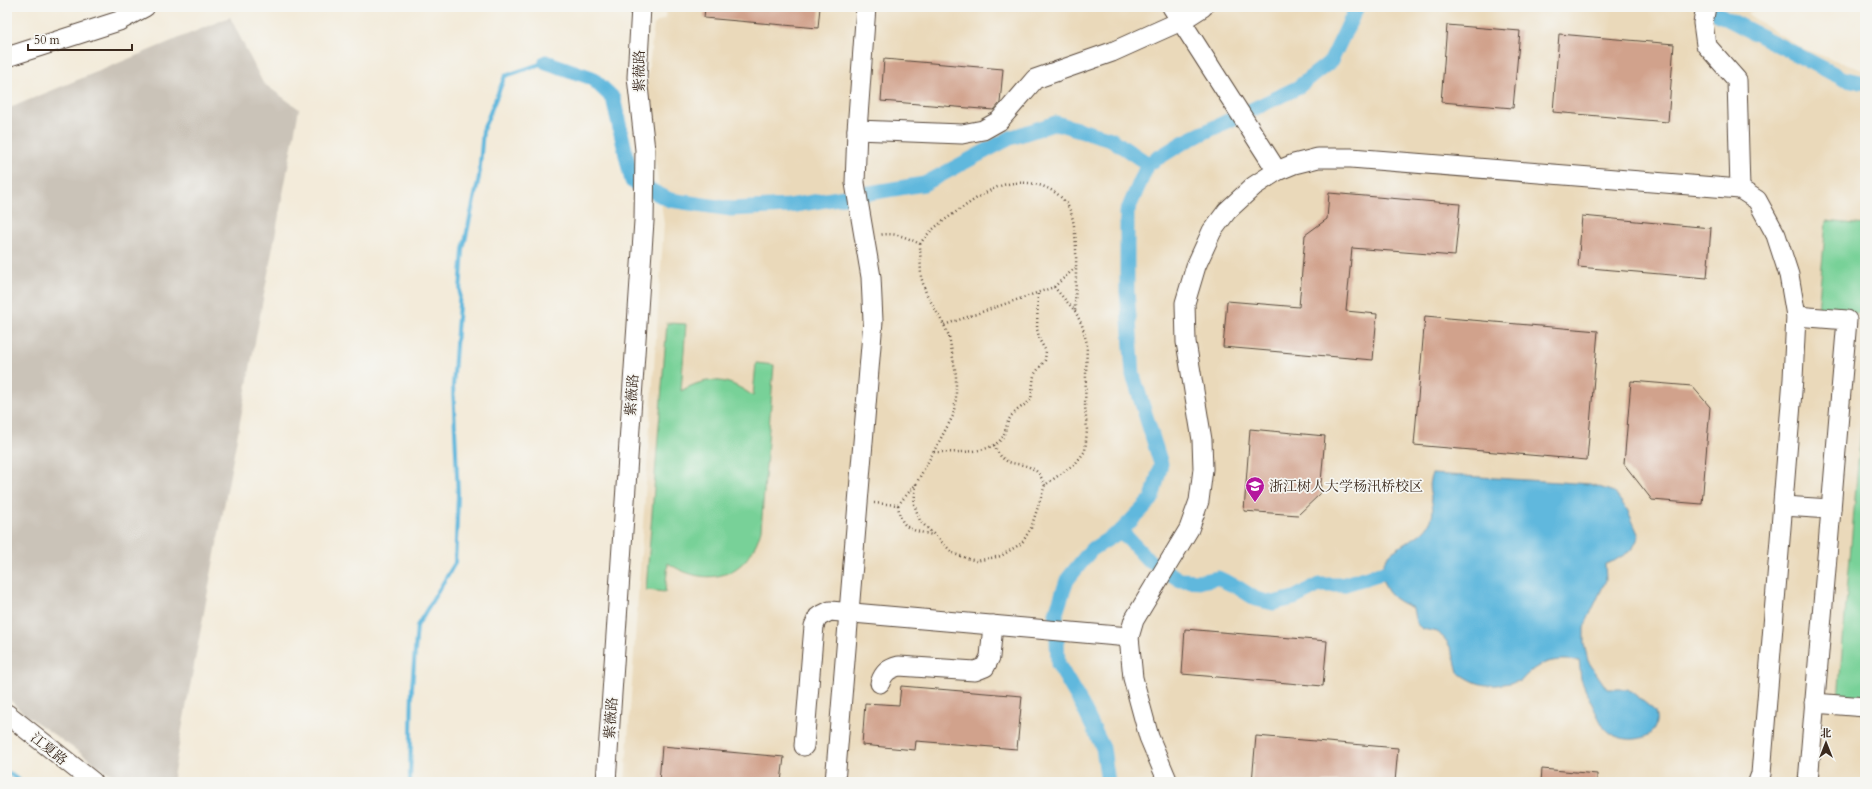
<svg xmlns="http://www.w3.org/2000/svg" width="1872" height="789" font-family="Cardo,'Noto Serif SC',serif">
  <rect width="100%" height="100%" fill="#f6f6f2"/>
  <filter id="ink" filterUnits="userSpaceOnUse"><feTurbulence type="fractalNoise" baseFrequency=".025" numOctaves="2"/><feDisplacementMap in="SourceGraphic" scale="8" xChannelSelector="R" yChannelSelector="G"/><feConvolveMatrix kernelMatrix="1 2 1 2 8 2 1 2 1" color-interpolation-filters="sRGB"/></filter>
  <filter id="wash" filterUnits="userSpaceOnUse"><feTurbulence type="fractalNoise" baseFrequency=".012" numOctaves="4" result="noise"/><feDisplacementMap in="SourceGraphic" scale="16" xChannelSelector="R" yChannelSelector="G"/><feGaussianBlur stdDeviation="0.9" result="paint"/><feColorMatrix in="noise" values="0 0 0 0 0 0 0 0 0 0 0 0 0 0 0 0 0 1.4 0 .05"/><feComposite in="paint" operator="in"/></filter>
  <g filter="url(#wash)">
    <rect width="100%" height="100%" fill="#f3ebda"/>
    <path fill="#ead9ba" d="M666,7H1768L1746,13L1801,48L1865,71V782H625L664,224L646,92L654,24L665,18Z"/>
    <path fill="#cac3b8" d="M230,17L263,83L299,109L172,782H122L23,713L7,697V109Z"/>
    <g fill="#78d198" stroke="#5a7e5b">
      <path d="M1826,221L1865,225V314L1818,310Z"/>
      <path d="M667,323L686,324L681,391C709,375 728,378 753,396L756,363L774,365L761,530C748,578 707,589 668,563L665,592L646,590Z"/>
      <path d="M1865,380V701L1838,699Z"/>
    </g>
    <path fill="#60b8dd" stroke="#4e717e" d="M1432,474L1590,484L1614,492L1628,511L1639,536L1632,550L1614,561L1605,564L1606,580L1584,627V644L1588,661L1607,689H1628L1655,711C1655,714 1657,719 1656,723C1653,744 1617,743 1605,729C1601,724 1583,686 1581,679C1580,673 1580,666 1579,661C1554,658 1538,661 1521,681C1492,686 1483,690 1458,672C1454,657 1451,640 1436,632C1433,631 1429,630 1427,630C1415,628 1415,619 1413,608C1399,602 1388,597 1383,581C1374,548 1415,546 1429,524C1440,506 1423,492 1432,474Z"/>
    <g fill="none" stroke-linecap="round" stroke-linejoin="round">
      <g stroke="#60b8dd" stroke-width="4">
        <path d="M7,772L21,782"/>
        <path d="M410,782L412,687L417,626L455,563L458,496L453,386L463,250L479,177L483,130L505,76L546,62"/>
      </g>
      <g stroke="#60b8dd" stroke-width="15">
        <path d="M1716,13L1842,78L1865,83"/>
        <path d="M546,62L592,78L613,98L632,181L670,200L731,209L789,206L924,184L1010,138L1056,123L1111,139L1148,164"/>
        <path d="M1121,531L1148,560L1180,580L1202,581L1218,578L1237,587L1256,599L1273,603L1294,598L1319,585H1342L1381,573"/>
        <path d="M1108,782L1103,748L1082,705L1058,664L1056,613L1067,580L1091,550L1121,531L1152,499L1161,464L1133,375L1127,291V212L1148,164L1184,142L1297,88L1331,61L1357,7"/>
      </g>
    </g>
    <g id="blocks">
      <g fill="#d1a28c">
        <path d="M705,7H820L818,28L704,18Z"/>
        <path d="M1447,25L1520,31L1513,108L1441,102Z"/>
        <path d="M1559,34L1674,44L1668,122L1553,112Z"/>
        <path d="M884,59L1003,69L1000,103L994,110L881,101Z"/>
        <path d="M1329,193L1460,204L1455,256L1352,248L1346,311L1377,314L1373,360L1223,347L1227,301L1299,307L1305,235L1327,219Z"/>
        <path d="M1582,216L1711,228L1707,278L1578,267Z"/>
        <path d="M1425,316L1598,331L1587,460L1414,445Z"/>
        <path d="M1631,381L1692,386L1710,407L1702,504L1652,500L1624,464Z"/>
        <path d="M1250,429L1325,436L1320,494L1298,515L1244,511Z"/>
        <path d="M1185,629L1327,641L1323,686L1182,674Z"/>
        <path d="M901,686L1022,696L1017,749L916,741L915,750L862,745L865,703L899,705Z"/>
        <path d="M1256,736L1398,748L1395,782H1252Z"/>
        <path d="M662,746L784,757L781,782H659Z"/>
        <path d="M1542,769L1597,774V782H1541Z"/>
      </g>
    </g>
  </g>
  <g filter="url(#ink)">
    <use href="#blocks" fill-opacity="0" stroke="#57473a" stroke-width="1"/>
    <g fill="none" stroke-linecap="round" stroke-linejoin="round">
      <defs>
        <g id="minor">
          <path d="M1172,7L1277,171"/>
          <path d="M1706,7L1703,23L1706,45L1737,80L1740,189"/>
          <path d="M7,57L119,21L145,7"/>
          <path d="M857,130L962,134L983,130L999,121L1035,79L1112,52L1181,21L1203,7"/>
          <path d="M1796,316L1847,320L1808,782"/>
          <path d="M1783,506L1831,509"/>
          <path d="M880,683C884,672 888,669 899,666L975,671L985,667L990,657L993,625"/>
          <path d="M1814,703L1865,707"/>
          <path d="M7,714L93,782"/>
          <path d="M804,746L814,626L818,617L830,611L1129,637"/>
          <path d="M606,782L644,221L645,150L637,77L641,7"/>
          <path d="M835,782L873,321L871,277L855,183L857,130L866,7"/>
          <path d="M1168,782L1149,737L1133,678L1129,637L1134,620L1189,529L1199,501L1203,469L1202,440L1186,342L1185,303L1196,266L1212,231L1227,211L1254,186L1277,171L1294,164L1318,158H1351L1740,189L1757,200L1776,235L1789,275L1796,316L1793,379L1761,774L1758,782"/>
        </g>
      </defs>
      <use href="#minor" stroke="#57473a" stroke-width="21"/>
      <g stroke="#57473a" stroke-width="2.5" stroke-dasharray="1 3" stroke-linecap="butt">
        <path d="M920,244C929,230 942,222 956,212C970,203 984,192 1000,186C1025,178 1056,184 1069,208C1080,231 1075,284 1075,311"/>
        <path d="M1054,287L1075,268"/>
        <path d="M994,445C1006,472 1019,458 1036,471C1040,474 1043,481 1045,485"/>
        <path d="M934,452C952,452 990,455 1002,438C1006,432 1006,424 1010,418C1014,411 1025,405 1031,400L1034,375L1045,360L1046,351L1040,341L1037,329L1038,292"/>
        <path d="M916,484L914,504L920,521L954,554L976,561L1001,556L1022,543L1031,528L1045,485L1076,463L1085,451L1087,430L1085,406L1087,344L1082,325L1075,311L1054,287L944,325"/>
        <path d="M874,503L898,505L916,484L953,416L956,399V375L949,336L944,325L926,293L921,277L920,244C906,237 895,232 879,235"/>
        <path d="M898,505C901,530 910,529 932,535"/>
      </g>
      <use href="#minor" stroke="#fff" stroke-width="19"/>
    </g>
  </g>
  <defs>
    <symbol id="university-pin" viewBox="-11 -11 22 30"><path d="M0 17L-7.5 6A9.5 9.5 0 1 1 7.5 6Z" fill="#b5179e" stroke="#f6f6f2"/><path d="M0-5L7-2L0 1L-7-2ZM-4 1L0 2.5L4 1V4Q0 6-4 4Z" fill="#fff"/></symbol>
  </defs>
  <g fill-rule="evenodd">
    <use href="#university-pin" x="1244" y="475" width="22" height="30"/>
  </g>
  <g text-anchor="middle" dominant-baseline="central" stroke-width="3.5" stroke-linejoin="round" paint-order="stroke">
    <g font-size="14" fill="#3b2a1e" stroke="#f6f6f2">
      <text transform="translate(639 71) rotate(-90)">紫薇路</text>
      <text transform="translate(632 395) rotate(-86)">紫薇路</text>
      <text transform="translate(611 718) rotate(-86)">紫薇路</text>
      <text transform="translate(49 749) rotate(39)">江夏路</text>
    </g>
    <g font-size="14" fill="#3b2a1e" stroke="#f6f6f2" text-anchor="start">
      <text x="1269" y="486">浙江树人大学杨汛桥校区</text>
    </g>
  </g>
  <rect width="1872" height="789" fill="none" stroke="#f6f6f2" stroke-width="24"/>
  <g transform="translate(1826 743)" stroke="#f6f6f2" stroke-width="3" paint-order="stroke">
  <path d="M0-3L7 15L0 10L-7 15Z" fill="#3b2a1e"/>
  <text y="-6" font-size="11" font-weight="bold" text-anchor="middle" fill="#3b2a1e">北</text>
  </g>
  <path d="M28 44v6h104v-6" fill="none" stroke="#3b2a1e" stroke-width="2"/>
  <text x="34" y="44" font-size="12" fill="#3b2a1e" stroke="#f6f6f2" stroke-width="3" paint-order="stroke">50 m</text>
</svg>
